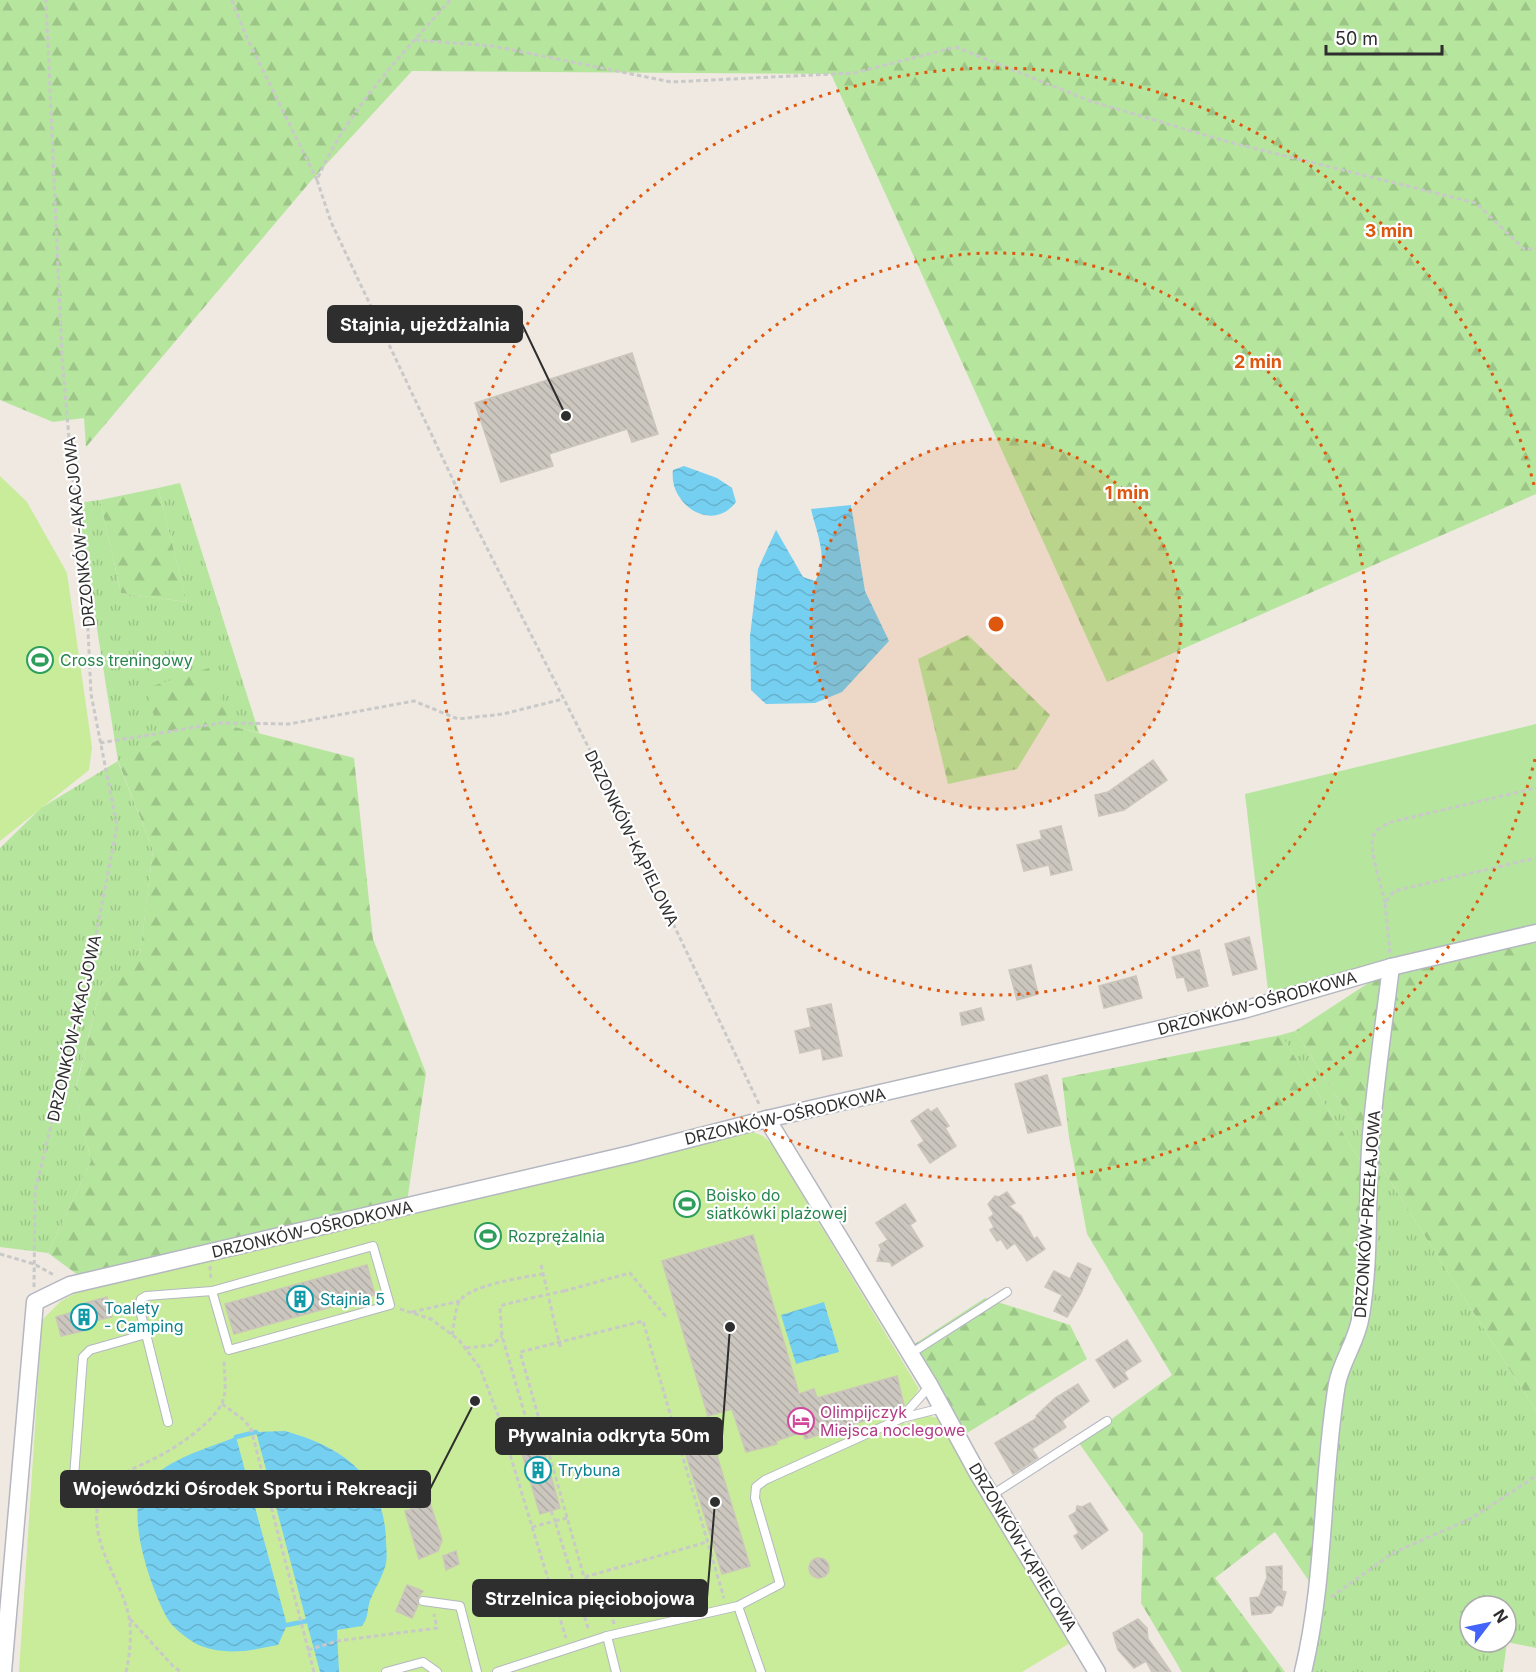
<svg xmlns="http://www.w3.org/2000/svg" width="1536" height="1672" font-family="Inter,sans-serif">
  <defs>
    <pattern id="grass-tufts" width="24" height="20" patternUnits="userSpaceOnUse" patternTransform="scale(1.5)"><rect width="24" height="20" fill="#b6e59e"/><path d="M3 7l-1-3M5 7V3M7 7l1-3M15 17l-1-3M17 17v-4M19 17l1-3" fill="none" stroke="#9dc588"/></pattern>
    <pattern id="forest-firs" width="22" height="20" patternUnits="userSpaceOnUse" patternTransform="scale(1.5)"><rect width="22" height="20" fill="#b6e59e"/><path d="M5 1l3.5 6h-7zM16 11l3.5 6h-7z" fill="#9dc588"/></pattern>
    <pattern id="water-waves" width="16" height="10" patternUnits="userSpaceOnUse" patternTransform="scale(1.5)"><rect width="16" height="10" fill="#75cff0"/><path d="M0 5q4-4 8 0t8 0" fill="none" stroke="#66b2ce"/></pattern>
    <pattern id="building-back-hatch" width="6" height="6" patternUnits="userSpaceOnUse" patternTransform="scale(1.5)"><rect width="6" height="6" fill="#cbc7bf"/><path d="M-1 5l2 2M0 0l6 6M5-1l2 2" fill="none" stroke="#afaba4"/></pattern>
  </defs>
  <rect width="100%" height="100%" fill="#efe9e1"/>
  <g fill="url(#grass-tufts)" fill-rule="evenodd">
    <path d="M180,483L259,733L231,726L160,739L118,762L153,850L140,955L101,986L75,1091L91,1161L48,1253L0,1247V848L41,808L118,761L77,503L100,500L121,593L187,602L158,488Z"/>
    <path d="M1295,1031L1536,1411V1648L1507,1642L1503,1672H1304L1372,1179L1281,1035ZM1470,1606H1506V1642H1470Z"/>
  </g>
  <g fill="url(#forest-firs)">
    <path d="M0,0H1536V494L1107,682L831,74L412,71L310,182L86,447L84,418L53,422L0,400Z"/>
    <path d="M158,488L187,602L121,593L100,500Z"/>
    <path d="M968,635L1050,715L1017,769L948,784L918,659Z"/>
    <path d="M209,668L231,726L354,758L373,939L426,1073L407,1202L78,1275L48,1253L91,1161L75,1092L101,986L140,954L153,850L118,761L160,739L146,688Z"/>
    <path d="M1536,930V1411L1295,1031L1402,961Z"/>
    <path d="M1281,1035L1372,1179L1361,1306L1338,1389L1318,1594L1275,1532L1215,1578L1285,1672H1182L1141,1603L1143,1534L1079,1443L1172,1375L1087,1234L1069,1137L1062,1078Z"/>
    <path d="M985,1298L1070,1325L1087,1359L959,1438L907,1349Z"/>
  </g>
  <path fill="#b6e59e" d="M1536,724V930L1269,999L1245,794Z"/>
  <g fill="#c9ec9a">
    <path d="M0,476L27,502L67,573L92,747L89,770L0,841Z"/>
    <path d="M753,1132L763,1136L771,1143L919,1389L902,1418L905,1424C916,1420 925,1413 937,1418L1048,1604L1075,1640L1022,1672H19L42,1320L61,1301L83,1289Z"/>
  </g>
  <g fill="url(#water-waves)">
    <path d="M684,466L717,478L732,488L736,502C712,534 668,504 673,470Z"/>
    <path d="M851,505L865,591L889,641L842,692L815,703L766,704L751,690L750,636L758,569L776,530L803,577L815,581C830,560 816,532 811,509Z"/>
    <path d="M824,1302L839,1352L796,1364L781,1315Z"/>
    <path d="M285,1431C342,1447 384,1475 386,1540C386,1548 388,1559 385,1567C382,1577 376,1587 372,1596C366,1607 370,1616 362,1626L337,1630L339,1672H320L256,1432Z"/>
    <path d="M236,1437L287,1625L278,1645C252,1650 228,1656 201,1646C193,1643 174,1629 169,1621C152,1593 122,1508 147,1482C171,1458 205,1449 236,1437Z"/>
  </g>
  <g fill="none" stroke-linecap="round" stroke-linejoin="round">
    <g stroke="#75cff0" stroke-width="4.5">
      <path d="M236,1437L256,1432"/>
      <path d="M287,1625L307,1621"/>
    </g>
  </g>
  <g fill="url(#building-back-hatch)" stroke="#cbc5ba" stroke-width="1.5">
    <path d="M632,353L658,434L632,442L627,429L549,454L553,466L501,482L475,403Z"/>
    <path d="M1153,760L1167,780L1124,810L1099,816L1095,795L1108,792Z"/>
    <path d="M1061,826L1072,870L1051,875L1049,865L1024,871L1017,845L1042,839L1040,831Z"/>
    <path d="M1249,937L1257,969L1233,975L1225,944Z"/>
    <path d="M1199,950L1208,986L1188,991L1184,977L1177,978L1172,957Z"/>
    <path d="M1031,965L1038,994L1017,1000L1009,970Z"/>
    <path d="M1136,976L1142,998L1104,1008L1099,986Z"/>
    <path d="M831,1004L842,1056L823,1060L821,1048L800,1053L795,1031L811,1027L807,1009Z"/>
    <path d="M981,1008L984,1020L962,1025L960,1013Z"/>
    <path d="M1047,1075L1061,1125L1028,1133L1015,1084Z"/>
    <path d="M937,1108L949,1126L945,1128L956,1146L930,1163L918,1145L924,1141L911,1121L928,1109L931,1112Z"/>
    <path d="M1007,1192L1015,1203L1009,1206L1021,1216L1034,1239L1037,1237L1045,1249L1027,1261L1015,1243L1007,1249L1001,1239L997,1241L990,1230L994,1227L989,1218L994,1214L988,1204L995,1196L999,1197Z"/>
    <path d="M905,1204L916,1221L910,1225L923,1246L892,1266L890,1262L877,1261L881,1249L879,1245L888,1240L876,1223Z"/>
    <path d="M753,1235L799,1394L814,1389L817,1398L897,1376L904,1405L899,1410L805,1439L802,1432L776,1441L777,1444L746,1452L732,1409L708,1416L662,1261Z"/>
    <path d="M1078,1263L1091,1269L1081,1293L1067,1317L1054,1311L1062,1295L1045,1287L1054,1271L1070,1279Z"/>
    <path d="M367,1265L375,1295L234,1334L225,1304Z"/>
    <path d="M107,1297L112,1317L90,1322L91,1325L82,1328L83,1331L61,1336L56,1317L77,1311L76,1308L86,1305L85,1303Z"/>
    <path d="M1127,1340L1141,1361L1124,1372L1128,1379L1114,1388L1096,1360Z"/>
    <path d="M1078,1384L1089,1401L1062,1421L1066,1427L1032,1449L1038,1458L1013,1474L995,1443L1037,1418L1036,1416L1055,1398Z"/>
    <path d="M537,1427L560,1508L540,1514L516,1433Z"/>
    <path d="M709,1429L750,1566L722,1574L681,1438Z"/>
    <path d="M430,1503L442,1540L438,1551L419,1559L405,1511Z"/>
    <path d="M1090,1503L1108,1530L1082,1549L1074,1536L1079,1533L1069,1516L1076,1512L1077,1506L1082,1507Z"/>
    <path d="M456,1551L459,1564L446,1570L443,1556Z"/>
    <circle cx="819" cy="1568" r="10"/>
    <path d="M1282,1566V1591L1286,1592L1282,1606L1277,1605L1271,1613L1252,1615L1250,1598L1259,1597L1267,1578L1266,1567Z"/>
    <path d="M407,1585L423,1591L418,1598V1605L412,1618L396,1611Z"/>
    <path d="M1138,1619L1147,1628L1148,1639L1171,1672H1152L1146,1661L1134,1668L1118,1650L1113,1633Z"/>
  </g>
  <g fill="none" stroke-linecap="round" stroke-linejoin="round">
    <defs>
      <g id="lane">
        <path d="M910,1354L1007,1292"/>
        <path d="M902,1417L930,1386"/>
        <path d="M168,1422L139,1306L141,1299L146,1296L212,1291L373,1246L390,1305L229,1350L212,1291"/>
        <path d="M74,1477L83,1357L90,1350L146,1334"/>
        <path d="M992,1495L1107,1421"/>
        <path d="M423,1601L460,1606L477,1672"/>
        <path d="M738,1606L761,1672"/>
        <path d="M607,1636L616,1672"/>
        <path d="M386,1672L423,1662L437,1672"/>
        <path d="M497,1672L607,1636L738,1606L780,1584L755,1498L756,1487L765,1480L902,1418L942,1408"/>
      </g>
      <g id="street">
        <path d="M767,1119L930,1386L977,1472L1097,1672"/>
        <path d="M3,1672L35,1302L70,1285L631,1154L767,1119L1243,1010L1391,967L1536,933"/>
        <path d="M1303,1672C1326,1577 1321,1479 1337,1384C1342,1359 1357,1342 1361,1315C1371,1255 1366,1194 1371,1134C1376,1078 1384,1022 1391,967"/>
      </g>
    </defs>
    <use href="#lane" stroke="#b4b7c1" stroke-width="10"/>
    <use href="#street" stroke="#b4b7c1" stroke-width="19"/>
    <g stroke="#c9c9c9" stroke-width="3" stroke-dasharray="4.5 3" stroke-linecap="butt">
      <path d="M232,0L245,34L317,180"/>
      <path d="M450,0C400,57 347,110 317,180L331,222L463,501L600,770L759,1104"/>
      <path d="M415,40L493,46L671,82L854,73L956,47L1090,101L1225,141L1476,203L1524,249H1536"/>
      <path d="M100,743L221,723L289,724L414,701L458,719L503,714L563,699"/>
      <path d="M1385,903C1382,888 1369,851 1373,837C1375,829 1385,825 1391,822L1536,788"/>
      <path d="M1390,953L1385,903L1394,891L1536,858"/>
      <path d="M0,1254L34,1264L54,1275"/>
      <path d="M541,1265L547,1290"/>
      <path d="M210,1266L211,1281"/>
      <path d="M34,1287L35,1191L89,971L117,826L91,694L85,566L72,473L62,357L46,0"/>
      <path d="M564,1291L630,1273L667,1318"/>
      <path d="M549,1299L561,1350"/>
      <path d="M400,1309L431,1319L459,1340L480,1368L498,1415L566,1638"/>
      <path d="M412,1312L460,1301"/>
      <path d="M452,1335C454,1325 455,1311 459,1302C468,1285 525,1277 543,1274"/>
      <path d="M466,1348L492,1345L502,1336"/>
      <path d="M222,1404L244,1420L251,1429L314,1672"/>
      <path d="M529,1429L502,1336L500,1308L503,1305L531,1298"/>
      <path d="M567,1518L555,1521L589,1631"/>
      <path d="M532,1527L555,1521L551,1511"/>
      <path d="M585,1577L707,1542"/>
      <path d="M1331,1597L1393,1553L1472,1518L1536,1476"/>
      <path d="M130,1619L173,1666L181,1672"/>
      <path d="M614,1624L608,1600L584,1577L520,1352L643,1321L724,1598"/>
      <path d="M308,1650L337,1641L437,1628L434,1614"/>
      <path d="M126,1672C130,1655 132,1634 129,1617C121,1577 80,1531 104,1491C112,1477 131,1470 145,1463C168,1453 208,1428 221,1405C228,1393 224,1373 224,1360"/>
    </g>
    <use href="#lane" stroke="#fff" stroke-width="8"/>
    <use href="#street" stroke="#fff" stroke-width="16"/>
    <path stroke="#c9c9c9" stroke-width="3" stroke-dasharray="4.5 3" stroke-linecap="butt" d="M531,1298L564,1291"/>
  </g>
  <circle cx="996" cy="624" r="185" fill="#df570e" fill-opacity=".12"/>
  <g fill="none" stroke="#df570e" stroke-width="3" stroke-dasharray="3 6">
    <circle cx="996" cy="624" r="185"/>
    <circle cx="996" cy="624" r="371"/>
    <path d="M1535 759A556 556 0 1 1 1535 489"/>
  </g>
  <defs>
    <symbol id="stadium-ring" viewBox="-11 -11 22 22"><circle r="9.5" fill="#fff" stroke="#2e9e5b" stroke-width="1.5"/><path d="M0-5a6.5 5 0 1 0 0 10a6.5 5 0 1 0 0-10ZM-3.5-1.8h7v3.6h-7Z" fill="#2e9e5b"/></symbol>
    <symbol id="building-ring" viewBox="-11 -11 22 22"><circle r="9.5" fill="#fff" stroke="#0f9aa8" stroke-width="1.5"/><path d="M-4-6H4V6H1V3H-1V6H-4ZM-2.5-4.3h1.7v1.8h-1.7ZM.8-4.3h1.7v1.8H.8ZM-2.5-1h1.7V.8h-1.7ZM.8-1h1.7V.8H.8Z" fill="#0f9aa8"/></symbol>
    <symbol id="hotel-ring" viewBox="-11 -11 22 22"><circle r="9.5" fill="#fff" stroke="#d1479c" stroke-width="1.5"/><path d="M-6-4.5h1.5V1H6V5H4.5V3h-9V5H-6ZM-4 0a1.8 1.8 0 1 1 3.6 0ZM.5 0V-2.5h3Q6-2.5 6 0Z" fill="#d1479c"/></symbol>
  </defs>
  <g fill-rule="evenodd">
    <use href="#stadium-ring" x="25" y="645" width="30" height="30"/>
    <use href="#stadium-ring" x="672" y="1189" width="30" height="30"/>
    <use href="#stadium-ring" x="473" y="1221" width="30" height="30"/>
    <use href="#building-ring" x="285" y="1284" width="30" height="30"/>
    <use href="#building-ring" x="69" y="1302" width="30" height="30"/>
    <use href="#hotel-ring" x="786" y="1406" width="30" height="30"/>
    <use href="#building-ring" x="523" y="1455" width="30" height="30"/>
  </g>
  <g text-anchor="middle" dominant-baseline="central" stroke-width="4.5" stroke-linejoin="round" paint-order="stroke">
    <g font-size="16" fill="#2e2e2e" stroke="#fff">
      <text transform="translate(79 532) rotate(-96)">DRZONKÓW-AKACJOWA</text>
      <text transform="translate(632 838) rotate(64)">DRZONKÓW-KĄPIELOWA</text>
      <text transform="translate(1257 1003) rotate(-15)">DRZONKÓW-OŚRODKOWA</text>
      <text transform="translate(74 1028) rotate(-77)">DRZONKÓW-AKACJOWA</text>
      <text transform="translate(785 1116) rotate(-13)">DRZONKÓW-OŚRODKOWA</text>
      <text transform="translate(1367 1214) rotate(-86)">DRZONKÓW-PRZEŁAJOWA</text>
      <text transform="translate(312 1229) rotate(-13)">DRZONKÓW-OŚRODKOWA</text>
      <text transform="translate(1023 1547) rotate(59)">DRZONKÓW-KĄPIELOWA</text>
    </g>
    <g font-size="16" fill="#27864d" stroke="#fff" text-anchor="start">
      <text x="60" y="660">Cross treningowy</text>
      <text x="706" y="1195">Boisko do<tspan x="706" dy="18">siatkówki plażowej</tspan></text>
      <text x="508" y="1236">Rozprężalnia</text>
    </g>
    <g font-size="16" fill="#0d838f" stroke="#fff" text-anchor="start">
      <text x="320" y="1299">Stajnia 5</text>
      <text x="104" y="1308">Toalety<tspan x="104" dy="18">- Camping</tspan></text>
      <text x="558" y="1470">Trybuna</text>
    </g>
    <g font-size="16" fill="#b23c85" stroke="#fff" text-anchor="start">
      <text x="820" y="1412">Olimpijczyk<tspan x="820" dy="18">Miejsca noclegowe</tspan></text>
    </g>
  </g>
  <circle cx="996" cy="624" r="9" fill="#df570e" stroke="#fff" stroke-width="3"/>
  <g font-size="18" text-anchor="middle" font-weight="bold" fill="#df570e" stroke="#fff" stroke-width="4.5" stroke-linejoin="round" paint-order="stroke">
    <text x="1389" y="237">3 min</text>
    <text x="1258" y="368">2 min</text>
    <text x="1127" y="499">1 min</text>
  </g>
  <path fill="none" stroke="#2e2e2e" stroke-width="2" d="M566 416L522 324M730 1327L722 1436M475 1401L430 1489M715 1502L707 1598"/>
  <g fill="#2e2e2e" stroke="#fff" stroke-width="2">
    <circle cx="566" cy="416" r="6"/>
    <circle cx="730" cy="1327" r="6"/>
    <circle cx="475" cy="1401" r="6"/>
    <circle cx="715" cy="1502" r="6"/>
  </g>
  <g fill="#2e2e2e" stroke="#2e2e2e" stroke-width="2">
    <rect x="328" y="306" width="194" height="36" rx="6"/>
    <rect x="496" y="1418" width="226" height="36" rx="6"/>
    <rect x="61" y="1471" width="369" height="36" rx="6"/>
    <rect x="473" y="1580" width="234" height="36" rx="6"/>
  </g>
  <g font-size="18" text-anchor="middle" font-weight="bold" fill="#fff">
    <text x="425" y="331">Stajnia, ujeżdżalnia</text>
    <text x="609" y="1442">Pływalnia odkryta 50m</text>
    <text x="245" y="1495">Wojewódzki Ośrodek Sportu i Rekreacji</text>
    <text x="590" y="1605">Strzelnica pięciobojowa</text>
  </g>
  <g transform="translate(1488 1624) rotate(58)"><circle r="28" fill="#ffffff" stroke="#ababab" stroke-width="1.5"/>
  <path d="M0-4.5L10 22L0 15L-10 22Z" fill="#4264fb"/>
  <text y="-9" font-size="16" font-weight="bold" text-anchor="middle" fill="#2e2e2e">N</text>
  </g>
  <path d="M1326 45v9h116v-9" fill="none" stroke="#2e2e2e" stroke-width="3"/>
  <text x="1335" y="45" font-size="18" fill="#2e2e2e" stroke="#ffffff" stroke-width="4.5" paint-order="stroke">50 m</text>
</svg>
